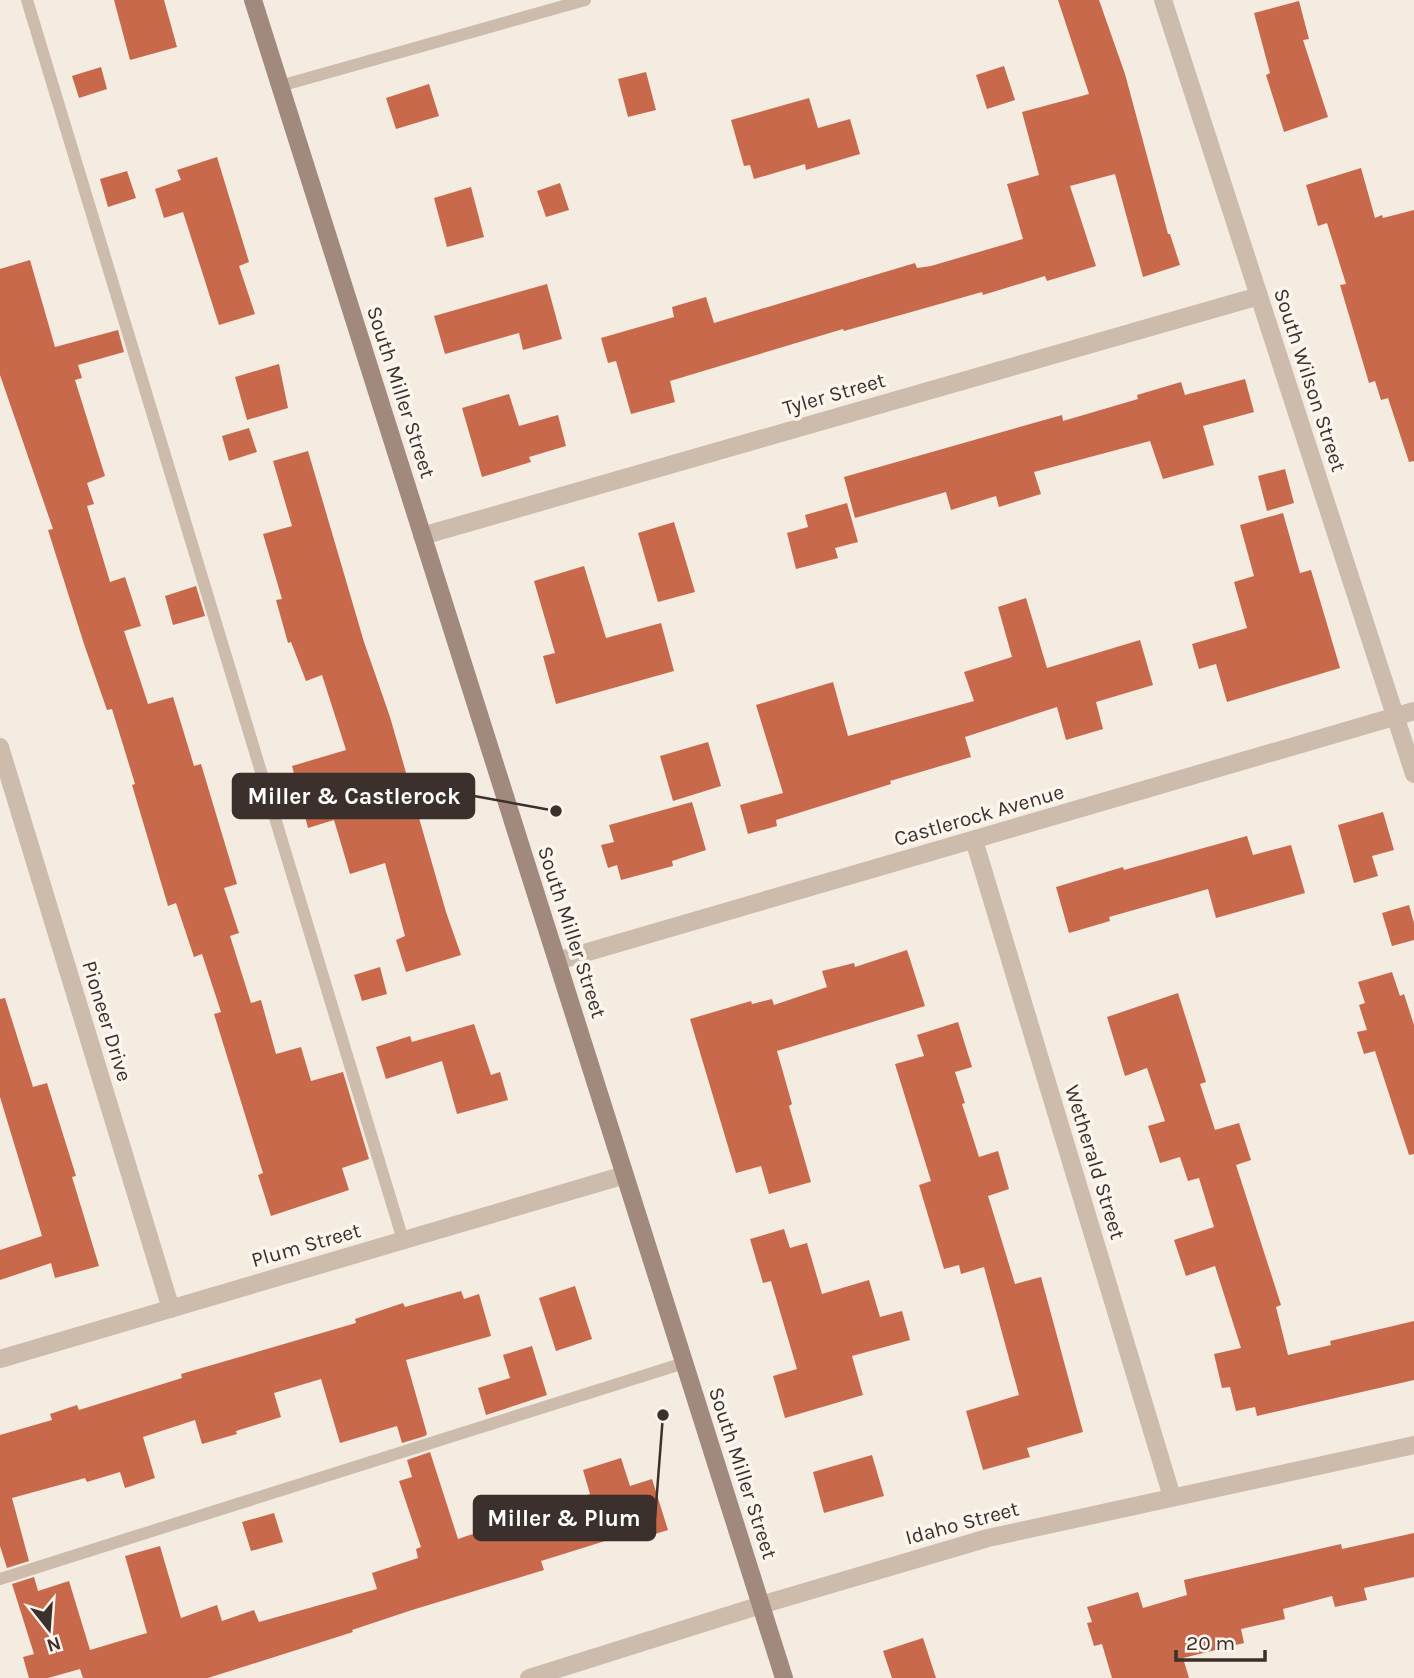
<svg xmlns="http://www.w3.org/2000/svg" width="1414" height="1678" font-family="Karla,sans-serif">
  <rect width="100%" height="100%" fill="#f4ebe1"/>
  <g fill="#c8694b">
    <path d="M114,0H164L177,47L130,60Z"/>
    <path d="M1058,0H1099L1125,74L1168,234H1170L1180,265L1143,277L1115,174L1070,186L1096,266L1047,281L1045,276L983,295L982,292L844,331L843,329L670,381L675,402L631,414L616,361L608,363L601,338L674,317L672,307L706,297L714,323L915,263L917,268L931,266L1023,239L1007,184L1039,175L1022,112L1089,94Z"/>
    <path d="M1299,1L1309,39L1303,40L1328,117L1284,132L1266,75L1270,73L1254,13Z"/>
    <path d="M1004,66L1015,100L987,109L976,75Z"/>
    <path d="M101,67L107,89L79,98L72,76Z"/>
    <path d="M646,72L656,110L628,117L618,79Z"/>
    <path d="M429,84L439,116L396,129L386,98Z"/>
    <path d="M809,98L818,128L850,119L860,154L806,170L805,164L754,179L750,165L744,166L731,120Z"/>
    <path d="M217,157L249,262L239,266L255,314L219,325L183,212L164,218L155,189L181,180L177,170Z"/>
    <path d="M1361,168L1375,218L1382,215L1383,218L1414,210V461L1409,462L1388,398L1381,400L1375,381L1369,383L1340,285L1346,284L1327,223L1318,226L1306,185Z"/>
    <path d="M127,171L136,198L108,207L100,179Z"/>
    <path d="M560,183L569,210L546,217L537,191Z"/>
    <path d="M471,187L484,237L447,247L434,198Z"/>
    <path d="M30,260L55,347L118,330L124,352L78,365L82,378L75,380L105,476L87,483L94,504L87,506L110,582L125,577L141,626L124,631L148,704L173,697L194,766L201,764L237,884L224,888L239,933L230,936L251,1003L261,1000L276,1054L301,1047L311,1081L343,1072L369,1159L342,1168L349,1190L271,1216L258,1175L263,1173L214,1014L221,1012L202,954L194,957L176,903L168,906L132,785L135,784L112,709L107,710L84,644L48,530L53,529L0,375V269Z"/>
    <path d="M547,284L562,339L523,350L519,333L445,354L434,316Z"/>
    <path d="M279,364L288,408L247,420L235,377Z"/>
    <path d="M1245,379L1254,412L1203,426L1214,465L1163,479L1150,441L1034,472L1041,494L999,507L996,496L951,510L946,492L855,518L844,477L1062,415L1063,421L1138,399L1137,395L1181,382L1185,395Z"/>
    <path d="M509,394L519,426L558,415L566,446L529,457L531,462L482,477L462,408Z"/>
    <path d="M249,428L257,452L229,461L222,436Z"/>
    <path d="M308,451L364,642L390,717L446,912L461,955L406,972L396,940L405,936L385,863L350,874L334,820L308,828L292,766L346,750L322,675L306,681L291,642L288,643L276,600L282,599L263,534L292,526L273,461Z"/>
    <path d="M1285,469L1294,503L1267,511L1258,476Z"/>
    <path d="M847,503L858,542L835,548L838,558L796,569L787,533L808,527L805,515Z"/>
    <path d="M1283,513L1300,573L1311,570L1340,668L1227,702L1216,664L1199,669L1192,644L1247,628L1234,582L1254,576L1240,525Z"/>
    <path d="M674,522L695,592L658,602L638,533Z"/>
    <path d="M584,566L606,638L661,623L674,671L556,704L543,656L555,653L534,581Z"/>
    <path d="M196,586L205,616L173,625L165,596Z"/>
    <path d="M1026,598L1047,668L1140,640L1153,685L1096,702L1103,729L1066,740L1057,707L965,737L971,757L890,781L891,784L776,820L777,826L748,834L740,805L783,793L756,705L833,682L848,736L974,701L964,672L1012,657L998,607Z"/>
    <path d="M708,742L721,786L673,801L660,756Z"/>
    <path d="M692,802L706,850L672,861L673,866L621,880L617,865L608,868L601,845L614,842L609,825Z"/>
    <path d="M1383,812L1394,850L1372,856L1378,876L1354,883L1338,825Z"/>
    <path d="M1247,836L1253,855L1291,845L1305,893L1216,918L1208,889L1109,917L1110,921L1069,933L1056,887L1123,867L1124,870Z"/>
    <path d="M1409,905L1414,923V940L1392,946L1382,913Z"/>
    <path d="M907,950L925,1006L777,1051L792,1104L789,1106L811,1182L769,1194L761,1166L736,1173L690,1019L751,1001L752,1004L772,999L774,1005L827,987L822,971L854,963L855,967Z"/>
    <path d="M380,967L387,994L362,1001L354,975Z"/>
    <path d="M1392,972L1400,996L1404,994L1414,1025V1154L1409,1155L1375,1051L1364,1054L1357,1032L1367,1030L1359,1005L1365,1003L1358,982Z"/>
    <path d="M1178,993L1206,1082L1200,1084L1215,1130L1239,1123L1251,1160L1236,1165L1281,1305L1276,1307L1288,1355L1331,1345L1330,1341L1414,1321V1380L1257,1416L1255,1407L1236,1411L1230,1387L1222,1388L1214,1354L1241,1348L1215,1266L1186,1276L1174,1240L1214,1227L1199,1178L1188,1181L1180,1157L1160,1163L1148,1126L1165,1121L1147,1068L1125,1076L1107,1017Z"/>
    <path d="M5,998L33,1087L47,1083L76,1176L72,1177L99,1266L55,1278L51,1263L0,1280V1250L42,1236L0,1097V999Z"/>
    <path d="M958,1022L972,1067L955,1072L965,1103L962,1104L979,1157L998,1151L1009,1189L988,1196L1015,1284L1041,1277L1083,1432L1027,1448L1030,1457L983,1470L966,1411L1019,1395L984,1267L961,1274L959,1265L944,1269L919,1185L931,1181L895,1064L924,1056L917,1035Z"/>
    <path d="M474,1024L491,1075L500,1072L508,1100L457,1114L442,1061L386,1079L376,1047L410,1036L412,1042Z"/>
    <path d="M784,1229L790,1248L807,1243L822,1294L869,1280L880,1317L902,1311L910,1340L852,1356L863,1395L785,1418L773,1376L797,1369L771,1281L763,1283L750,1239Z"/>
    <path d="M575,1286L592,1339L556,1351L539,1298Z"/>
    <path d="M461,1291L464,1299L479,1294L491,1336L406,1360L427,1434L425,1436L402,1443L397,1426L340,1443L321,1379L274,1393L281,1417L236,1431L237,1434L202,1444L195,1420L143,1437L155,1478L125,1488L120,1472L87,1482L85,1478L12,1498L29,1561L7,1568L0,1546V1435L52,1420L50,1414L77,1405L79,1410L182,1378L181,1374L356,1323L355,1319L403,1303L405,1307Z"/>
    <path d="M532,1346L547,1395L486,1415L478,1388L510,1378L503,1355Z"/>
    <path d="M430,1452L458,1539L590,1494L583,1470L621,1458L630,1486L652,1479L668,1530L636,1540L634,1532L541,1561L544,1570L412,1610L352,1630L353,1632L208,1678H83L80,1669L48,1678H29L23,1657L34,1654L12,1584L34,1577L38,1591L69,1581L90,1650L147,1633L125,1556L160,1546L181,1618L217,1605L222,1621L254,1610L259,1622L377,1589L372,1573L418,1558L416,1549L421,1547L399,1481L412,1477L407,1460Z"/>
    <path d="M872,1455L884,1496L824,1513L813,1472Z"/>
    <path d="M274,1513L283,1542L251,1551L242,1522Z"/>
    <path d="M1414,1533V1577L1364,1588L1367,1600L1335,1607L1332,1596L1283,1609L1285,1619L1241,1629L1244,1643L1183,1658L1189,1678H1112L1102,1644L1094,1646L1087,1623L1092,1622L1087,1607L1138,1592L1143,1608L1187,1595L1184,1580L1341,1544L1342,1549Z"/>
    <path d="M923,1638L936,1678H892L883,1651Z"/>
  </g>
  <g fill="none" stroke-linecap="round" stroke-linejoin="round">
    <g stroke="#cdbbac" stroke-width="12">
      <path d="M27,0L403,1240"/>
      <path d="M280,86L585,0"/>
      <path d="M0,1579L684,1363"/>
    </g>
    <g stroke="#cdbbac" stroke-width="18">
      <path d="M1163,0L1414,774"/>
      <path d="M422,536L1259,296"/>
      <path d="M0,747L171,1309"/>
      <path d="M974,840L1172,1497"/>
      <path d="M0,1359L625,1175"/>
      <path d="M529,1678L761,1605L988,1538L1414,1445"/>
    </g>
    <path stroke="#cdbbac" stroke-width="18" d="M557,961L1414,711"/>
    <path stroke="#a18a7d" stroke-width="18" d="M253,0L784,1678"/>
  </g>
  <g text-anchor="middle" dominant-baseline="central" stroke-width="7" stroke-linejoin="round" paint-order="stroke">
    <g font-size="21" fill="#3b302b" stroke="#fbf5ee">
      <text transform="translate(1310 380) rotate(72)">South Wilson Street</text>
      <text transform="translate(401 392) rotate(72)">South Miller Street</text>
      <text transform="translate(834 394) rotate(-16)">Tyler Street</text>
      <text transform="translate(979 815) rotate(-16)">Castlerock Avenue</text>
      <text transform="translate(572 932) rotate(72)">South Miller Street</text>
      <text transform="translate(107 1021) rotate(73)">Pioneer Drive</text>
      <text transform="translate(1095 1162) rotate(73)">Wetherald Street</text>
      <text transform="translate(306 1245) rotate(-16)">Plum Street</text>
      <text transform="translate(743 1473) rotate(72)">South Miller Street</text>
      <text transform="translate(962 1523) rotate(-15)">Idaho Street</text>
    </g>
  </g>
  <path fill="none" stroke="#3b302b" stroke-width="2.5" d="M556 811L474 796M663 1415L655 1518"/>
  <g fill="#3b302b" stroke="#fbf5ee" stroke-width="2.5">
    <circle cx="556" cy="811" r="7"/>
    <circle cx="663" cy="1415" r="7"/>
  </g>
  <g fill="#3b302b" stroke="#3b302b" stroke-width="2.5">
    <rect x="233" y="774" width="241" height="44" rx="7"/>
    <rect x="474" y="1496" width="181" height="44" rx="7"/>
  </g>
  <g font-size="23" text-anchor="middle" font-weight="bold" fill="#fff">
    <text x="354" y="804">Miller &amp; Castlerock</text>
    <text x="564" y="1526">Miller &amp; Plum</text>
  </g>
  <g transform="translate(49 1629) rotate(163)" stroke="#fbf5ee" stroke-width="5" paint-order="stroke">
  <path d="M0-5L12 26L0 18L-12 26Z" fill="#3b302b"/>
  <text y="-10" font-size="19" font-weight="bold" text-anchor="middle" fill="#3b302b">N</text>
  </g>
  <path d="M1176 1650v10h89v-10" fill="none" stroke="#3b302b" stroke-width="3.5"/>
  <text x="1186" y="1650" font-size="21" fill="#3b302b" stroke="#fbf5ee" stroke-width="5" paint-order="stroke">20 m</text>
</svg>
